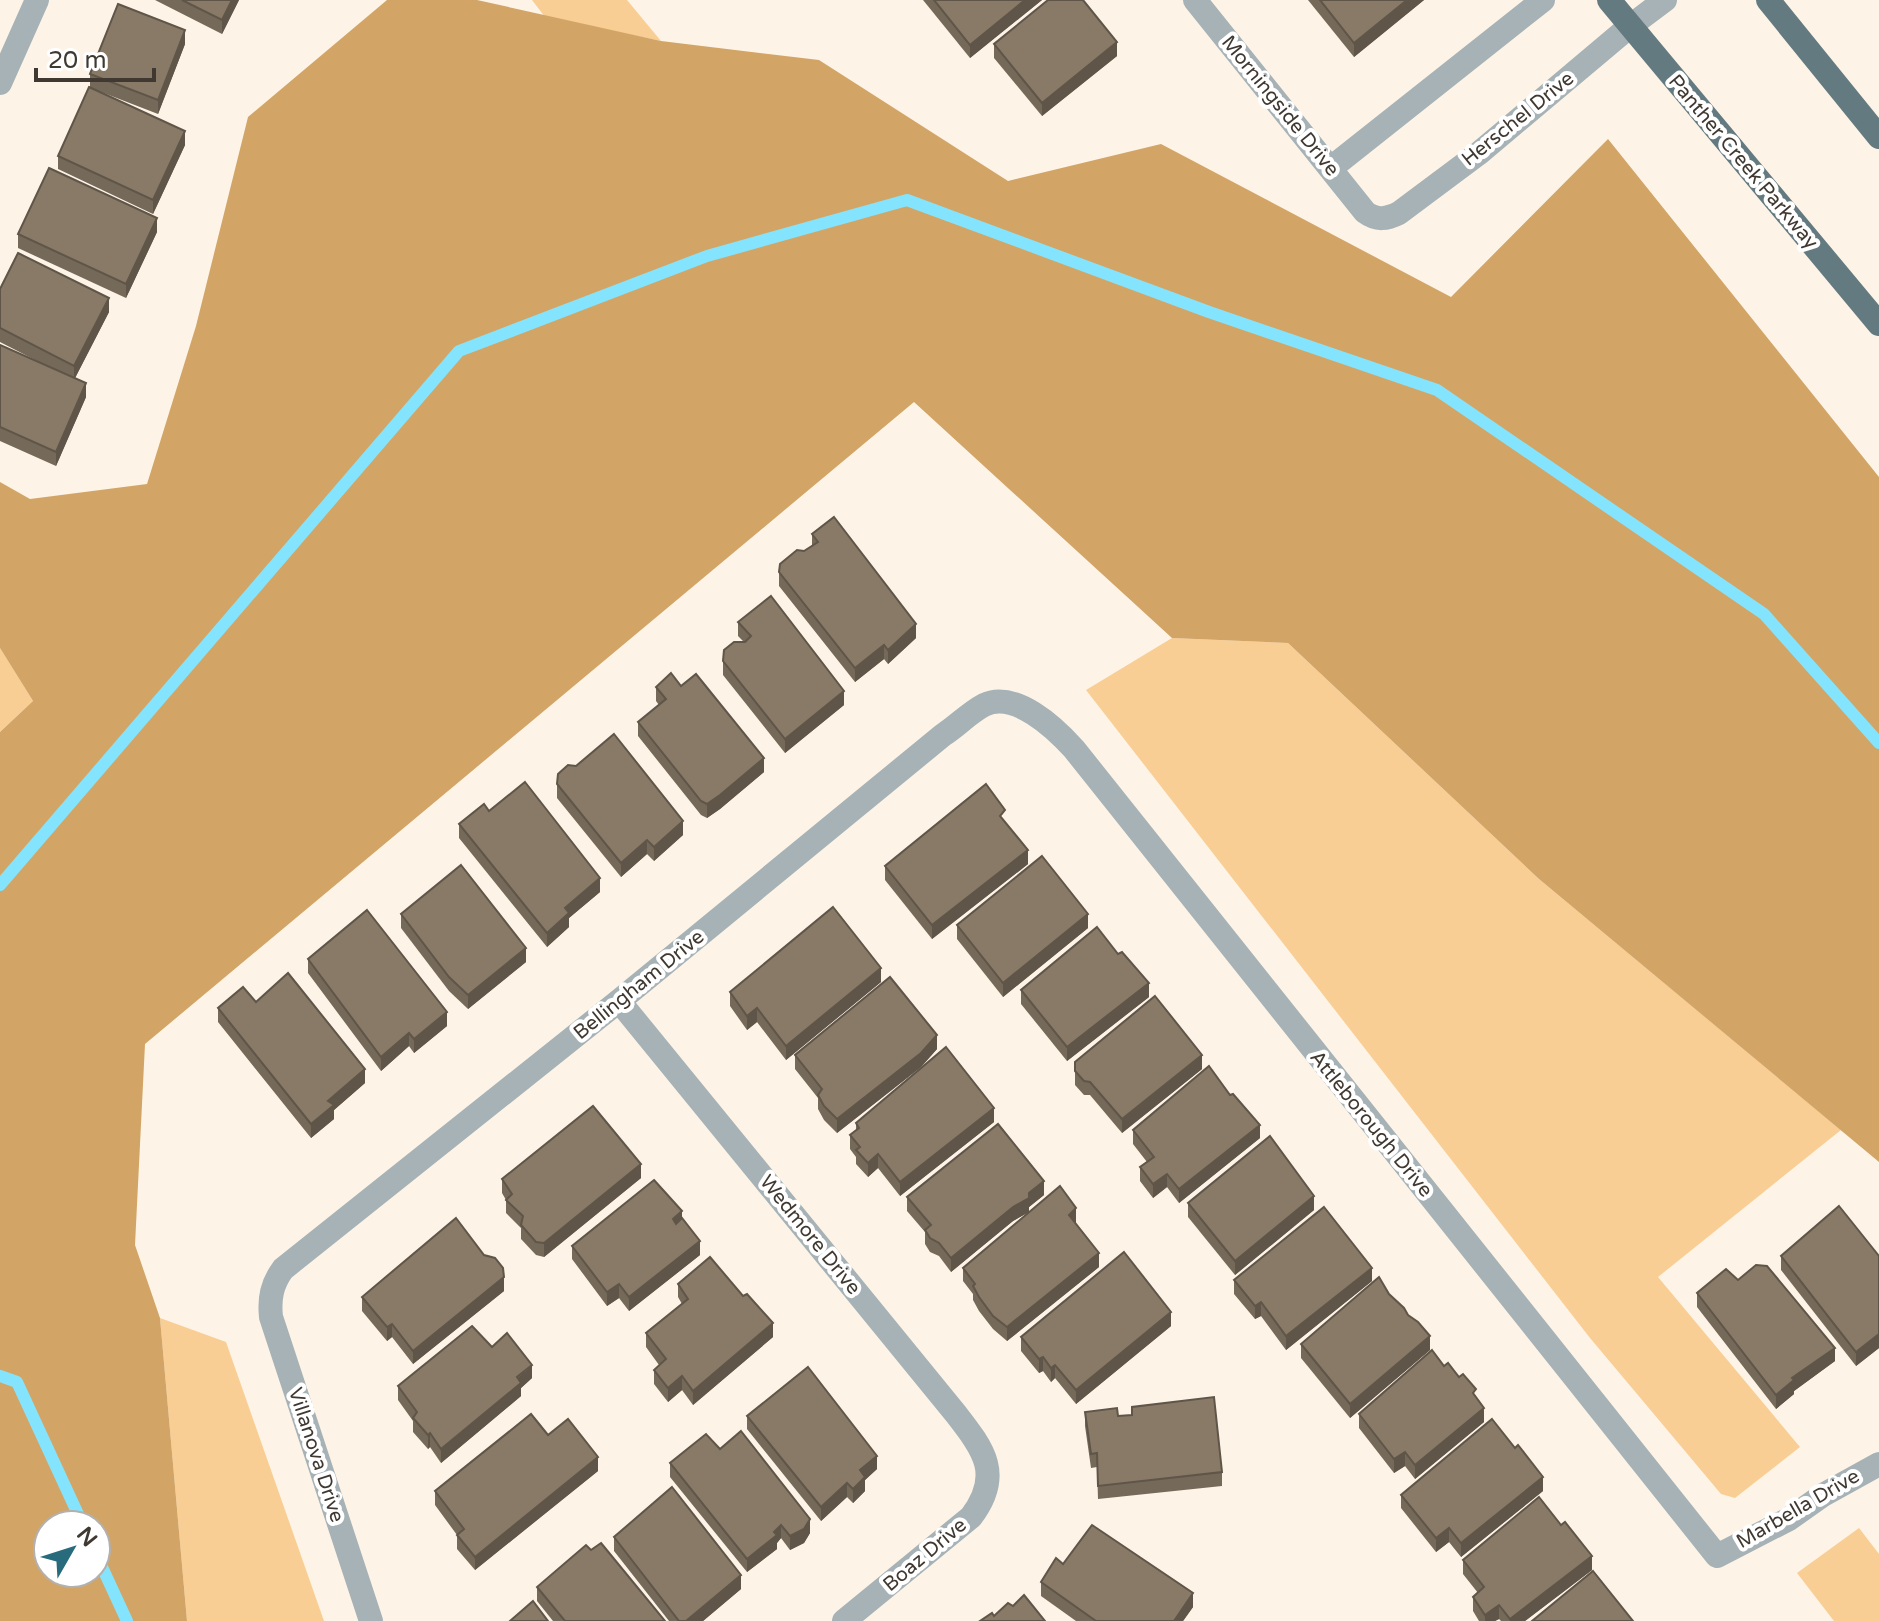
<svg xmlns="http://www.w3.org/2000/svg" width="1879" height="1621" font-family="'Varela Round',sans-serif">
  <rect width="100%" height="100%" fill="#fdf4e7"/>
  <g fill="#f9ce94">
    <path d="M532,0H627L661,41L545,17Z"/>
    <path d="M1172,638L1288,643L1539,879L1841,1130L1658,1277L1800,1447L1735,1498L1721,1494L1590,1338L1086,690Z"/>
    <path d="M0,648L33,701L0,732Z"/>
    <path d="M160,1318L226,1342L324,1621H187Z"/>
    <path d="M1859,1528L1879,1554V1621H1834L1797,1573Z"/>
  </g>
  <path fill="#d2a567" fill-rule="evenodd" d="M387,0H477L661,41L819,60L1008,181L1161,144L1451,297L1608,139L1879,477V1162L1539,879L1288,643L1172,638L914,402L145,1044L135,1245L160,1318L187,1621H0V732L33,701L0,648V482L30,499L147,484L196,326L248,117ZM48,1525H96V1573H48Z"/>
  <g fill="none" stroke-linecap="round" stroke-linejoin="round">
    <g stroke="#85e4fd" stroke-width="12">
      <path d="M0,885L459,351L707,256L907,200L1209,312L1437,390L1764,614L1879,743"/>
      <path d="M0,1376L17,1382L83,1525"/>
      <path d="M96,1554L127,1621"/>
    </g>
    <g stroke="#a6b2b6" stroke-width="24">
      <path d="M1195,0L1365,212C1377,221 1387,219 1399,213L1478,154L1629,27L1665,0"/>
      <path d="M0,83L37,0"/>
      <path d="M1331,168L1543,0"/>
      <path d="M619,1001L956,1414C984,1450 1003,1475 971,1517L844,1621"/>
      <path d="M371,1621L271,1317C269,1298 272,1284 283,1269L619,1001L943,735C957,726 969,713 984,705C1015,690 1055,728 1074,749L1717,1556L1789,1519L1823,1495L1879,1464"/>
    </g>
    <g stroke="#647a81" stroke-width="24">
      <path d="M1609,0L1879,324"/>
      <path d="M1768,0L1879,137"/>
    </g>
  </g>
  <g fill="#756959">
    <path d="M155,0H239L222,34Z"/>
    <path d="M923,0H1042L970,58Z"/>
    <path d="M1308,0H1424L1354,57Z"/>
    <path d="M185,44L158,114L96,90L185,145L153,214L58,169V156L90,88V74Z"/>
    <path d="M994,44L1117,56L1042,116L994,58Z"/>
    <path d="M157,232L126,298L18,248V234Z"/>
    <path d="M0,289L109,312L75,378L86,397L56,466L0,441V345L41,363L0,342Z"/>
    <path d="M812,534L916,638L888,664L884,659L855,682L779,586V572L812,546Z"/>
    <path d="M738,622L844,705L785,753L723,675V661L744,642L738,636Z"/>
    <path d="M681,686L764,772L720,809L707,818L701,815L638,736V722L659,705L656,701V687Z"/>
    <path d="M557,784L683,835L654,861L647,854L621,877L557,798Z"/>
    <path d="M489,811L600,892L569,918V927L547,947L459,838V824Z"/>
    <path d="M1005,822L1028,864L932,939L885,880V866Z"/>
    <path d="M401,914L526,962L468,1009L449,991L401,928Z"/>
    <path d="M957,925L1088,928L1003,997L957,939Z"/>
    <path d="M1118,954L1149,997L1067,1061L1021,1004V990Z"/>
    <path d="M308,959L447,1026L414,1053L409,1046L381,1071L308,973Z"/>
    <path d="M881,982L786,1060L757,1022L747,1030L730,1006V992Z"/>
    <path d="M256,1002L365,1083L334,1110V1119L311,1138L218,1022V1008Z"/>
    <path d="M937,1049L921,1067L837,1133L824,1120L818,1109V1098L795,1069V1055Z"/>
    <path d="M1075,1062L1202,1069L1122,1133L1090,1095H1084L1075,1085Z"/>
    <path d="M994,1122L900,1196L878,1168L868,1177L856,1164V1157L850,1149V1135L856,1130V1123Z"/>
    <path d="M1133,1130L1260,1138L1179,1203L1167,1187L1153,1198L1140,1181V1167L1147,1162L1133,1144Z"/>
    <path d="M641,1178L544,1257L536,1255L521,1239V1228L506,1213V1200L502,1193V1179Z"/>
    <path d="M1044,1195L1029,1207V1212L1013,1221L951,1272L939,1256L930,1252L925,1244V1232L907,1211V1197Z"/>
    <path d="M1188,1203L1314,1210L1235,1275L1188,1217Z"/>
    <path d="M682,1218L700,1255L629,1311L619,1298L607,1306L572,1259V1246Z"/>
    <path d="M1076,1222L1075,1223L1099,1267L1007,1341L993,1329L979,1311L973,1300V1294L963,1281V1268Z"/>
    <path d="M484,1255L504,1291L413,1364L392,1337L387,1341L362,1311V1297Z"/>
    <path d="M1781,1256H1879V1348L1856,1366L1781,1270Z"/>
    <path d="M1234,1280L1372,1281L1286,1350L1261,1316L1255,1319L1234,1294Z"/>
    <path d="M678,1284L773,1337L693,1405L682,1390L668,1402L654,1384V1370L659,1365L646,1347V1333L682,1304L678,1297Z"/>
    <path d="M1697,1293L1835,1361L1794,1391V1394L1776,1409L1697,1307Z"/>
    <path d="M1389,1294L1408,1315L1430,1350L1350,1418L1301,1358V1344Z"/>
    <path d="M1171,1326L1076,1404L1055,1378L1051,1382L1043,1371L1039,1373L1021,1351V1337Z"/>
    <path d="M492,1347L532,1378L521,1388V1396L441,1463L430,1447L428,1449L413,1432V1421L398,1400V1386Z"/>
    <path d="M1444,1366L1459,1377L1476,1397L1484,1422L1415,1479L1405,1466L1394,1473L1359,1428V1414Z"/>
    <path d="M1085,1412L1118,1416L1132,1415L1222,1472V1486L1098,1499L1097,1467L1091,1468L1085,1426Z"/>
    <path d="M747,1416L877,1469L865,1480V1491L853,1503L847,1497L821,1521L747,1429Z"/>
    <path d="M548,1435L598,1471L475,1570L457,1549V1535L435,1505V1491Z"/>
    <path d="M1515,1448L1543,1491L1461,1557L1449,1542L1436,1552L1401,1508V1495Z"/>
    <path d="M720,1449L810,1533L804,1543L790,1550L781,1538L777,1543V1549L747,1572L670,1477V1463Z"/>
    <path d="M614,1537L741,1589L703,1621H669L614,1551Z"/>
    <path d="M1463,1560L1592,1570L1525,1621H1501L1499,1619L1495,1621H1479L1473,1611V1597L1478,1593L1463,1574Z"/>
    <path d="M1063,1564L1193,1607L1183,1621H1076L1041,1596V1582Z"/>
    <path d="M537,1587L665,1621H553L537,1601Z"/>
  </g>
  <g fill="#5f5548">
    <path d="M232,0H239L222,34V20Z"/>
    <path d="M1025,0H1042L970,58V45Z"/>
    <path d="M1407,0H1424L1354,57V43Z"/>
    <path d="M185,30V44L158,114V100Z"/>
    <path d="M1117,42V56L1042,116V103Z"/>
    <path d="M185,131V145L153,214V200Z"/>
    <path d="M157,218V232L126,298V284Z"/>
    <path d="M109,298V312L74,380V366Z"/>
    <path d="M86,383V397L56,466V452Z"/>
    <path d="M916,624V638L888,664V650Z"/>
    <path d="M884,645V659L855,682V668Z"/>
    <path d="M844,691V705L785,753V739Z"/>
    <path d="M764,758V772L720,809L707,818V804Z"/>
    <path d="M683,821V835L654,861V847Z"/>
    <path d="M647,840V854L621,877V863Z"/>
    <path d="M1028,850V864L932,939V925Z"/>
    <path d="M600,878V892L569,918V927L547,947V933L565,908Z"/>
    <path d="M1088,914V928L1003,997V983Z"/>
    <path d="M526,948V962L468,1009V995Z"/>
    <path d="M881,968V982L786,1060V1046Z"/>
    <path d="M1149,983V997L1067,1061V1047Z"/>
    <path d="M757,1008V1022L747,1030V1016Z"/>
    <path d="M447,1012V1026L414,1053V1039Z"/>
    <path d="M409,1033V1046L381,1071V1057Z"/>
    <path d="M937,1035V1049L921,1067L837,1133V1119Z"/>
    <path d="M1202,1055V1069L1122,1133V1119Z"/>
    <path d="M365,1069V1083L334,1110V1119L311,1138V1124L328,1101Z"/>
    <path d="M994,1108V1122L900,1196V1182Z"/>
    <path d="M1260,1125V1138L1179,1203V1189Z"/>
    <path d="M878,1154V1168L868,1177V1163Z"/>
    <path d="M641,1164V1178L544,1257V1243Z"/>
    <path d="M1167,1174V1187L1153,1198V1184Z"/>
    <path d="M1044,1181V1195L1029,1207V1212L1013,1221L951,1272V1258Z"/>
    <path d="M1314,1196V1210L1235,1275V1261Z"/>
    <path d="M1076,1208V1222L1069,1228V1215Z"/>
    <path d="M682,1211V1225L673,1232V1219Z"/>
    <path d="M700,1241V1255L629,1311V1297Z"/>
    <path d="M1099,1253V1267L1007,1341V1327Z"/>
    <path d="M1372,1268V1281L1286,1350V1336Z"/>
    <path d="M504,1277V1291L413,1364V1351Z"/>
    <path d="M619,1284V1298L607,1306V1292Z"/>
    <path d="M1261,1302V1316L1255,1319V1306Z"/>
    <path d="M1171,1312V1326L1076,1404V1390Z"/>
    <path d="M773,1323V1337L693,1405V1391Z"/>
    <path d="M392,1324V1337L387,1341V1327Z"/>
    <path d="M1879,1334V1348L1856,1366V1352Z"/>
    <path d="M1430,1336V1350L1350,1418V1404Z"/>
    <path d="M1835,1348V1361L1794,1391V1394L1776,1409V1395L1792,1378Z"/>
    <path d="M1043,1357V1371L1039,1373V1359Z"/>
    <path d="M532,1365V1378L521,1388V1396L441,1463V1449Z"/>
    <path d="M1055,1365V1378L1051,1382V1368Z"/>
    <path d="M682,1376V1390L668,1402V1388Z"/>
    <path d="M1484,1408V1422L1415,1479V1465Z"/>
    <path d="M430,1433V1447L428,1449V1435Z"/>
    <path d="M1405,1452V1466L1394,1473V1459Z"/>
    <path d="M877,1456V1469L865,1480V1491L853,1503V1489L860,1470Z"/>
    <path d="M598,1457V1471L475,1570V1557Z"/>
    <path d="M1543,1477V1491L1461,1557V1543Z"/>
    <path d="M847,1483V1497L821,1521V1507Z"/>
    <path d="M810,1519V1533L804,1543L790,1550V1536Z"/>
    <path d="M781,1525V1538L777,1543V1549L747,1572V1559Z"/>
    <path d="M1449,1528V1542L1436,1552V1538Z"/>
    <path d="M1592,1556V1570L1525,1621H1510V1619Z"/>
    <path d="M741,1575V1589L703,1621H686Z"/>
    <path d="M1193,1593V1607L1183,1621H1174Z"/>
    <path d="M1499,1605V1619L1495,1621H1485V1615Z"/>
  </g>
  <g fill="#887a67" stroke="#5f5548" stroke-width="2">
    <path d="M182,0H232L222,20Z"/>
    <path d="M934,0H1025L970,45Z"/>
    <path d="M1048,0H1083L1117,42L1042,103L994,44Z"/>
    <path d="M1320,0H1407L1354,43Z"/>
    <path d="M118,4L185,30L158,100L90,74Z"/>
    <path d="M89,87L185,131L153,200L58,156Z"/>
    <path d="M49,168L157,218L126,284L18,234Z"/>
    <path d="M18,253L109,298L74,366L0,328V289Z"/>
    <path d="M0,345L86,383L56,452L0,427Z"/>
    <path d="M834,517L916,624L888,650L884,645L855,668L779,572L780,564L797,550L804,551L818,542L812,534Z"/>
    <path d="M771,596L844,691L785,739L723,661L724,650L734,642H745L751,636L738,622Z"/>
    <path d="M671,673L681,686L696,674L764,758L720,795L707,804L701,801L638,722L666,699L656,687Z"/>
    <path d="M614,734L683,821L654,847L647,840L621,863L557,784L558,774L568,765L576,766Z"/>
    <path d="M525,782L600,878L565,908L569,913L547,933L459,824L484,804L489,811Z"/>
    <path d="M986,784L1005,810L1000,816L1028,850L932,925L885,866Z"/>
    <path d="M1042,856L1088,914L1003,983L957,925Z"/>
    <path d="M461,865L526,948L468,995L449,977L401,914Z"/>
    <path d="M833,907L881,968L786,1046L757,1008L747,1016L730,992Z"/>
    <path d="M367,910L447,1012L414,1039L409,1033L381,1057L308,959Z"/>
    <path d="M1097,927L1118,954L1122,952L1149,983L1067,1047L1021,990Z"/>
    <path d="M288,973L365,1069L328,1101L334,1105L311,1124L218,1008L243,987L256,1002Z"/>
    <path d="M890,977L937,1035L921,1053L837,1119L824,1106L818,1095L822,1089L795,1055Z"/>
    <path d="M1155,996L1202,1055L1122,1119L1090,1082L1084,1081L1075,1071V1062Z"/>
    <path d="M946,1047L994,1108L900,1182L878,1154L868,1163L856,1150L860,1147L850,1135L859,1128L856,1123Z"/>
    <path d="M1209,1066L1230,1095L1233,1094L1260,1125L1179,1189L1167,1174L1153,1184L1140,1167L1154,1157L1133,1130Z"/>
    <path d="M593,1106L641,1164L544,1243L536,1242L521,1225L523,1216L506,1200L512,1194L502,1179Z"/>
    <path d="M998,1124L1044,1181L1029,1193V1198L1013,1207L951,1258L939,1243L930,1238L925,1230L931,1225L907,1197Z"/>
    <path d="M1270,1136L1314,1196L1235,1261L1188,1203Z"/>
    <path d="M654,1180L682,1211L673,1219L676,1224L682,1218L700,1241L629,1297L619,1284L607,1292L572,1246Z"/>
    <path d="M1060,1186L1076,1208L1069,1215L1099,1253L1007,1327L993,1316L979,1297L973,1286L975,1284L963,1268Z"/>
    <path d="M1839,1206L1879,1256V1334L1856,1352L1781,1256Z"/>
    <path d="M1324,1207L1372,1268L1286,1336L1261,1302L1255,1306L1234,1280Z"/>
    <path d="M456,1218L484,1255L495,1258L503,1268L504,1277L413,1351L392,1324L387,1327L362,1297Z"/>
    <path d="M1124,1252L1171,1312L1076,1390L1055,1365L1051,1368L1043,1357L1039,1359L1021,1337Z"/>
    <path d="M710,1257L743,1296L747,1294L773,1323L693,1391L682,1376L668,1388L654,1370L666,1359L646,1333L688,1299L678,1284Z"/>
    <path d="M1756,1265L1767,1266L1835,1348L1792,1378L1794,1380L1776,1395L1697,1293L1726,1269L1738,1280Z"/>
    <path d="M1379,1277L1389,1294L1404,1308L1408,1315L1418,1322L1430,1336L1350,1404L1301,1344Z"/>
    <path d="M472,1326L492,1347L507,1333L532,1365L517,1377L521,1383L441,1449L430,1433L428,1435L413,1418L417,1412L398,1386Z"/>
    <path d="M1432,1350L1444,1366L1448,1363L1459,1377L1463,1374L1476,1389L1473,1393L1484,1408L1415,1465L1405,1452L1394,1459L1359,1414Z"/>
    <path d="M808,1367L877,1456L860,1470L865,1477L853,1489L847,1483L821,1507L747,1416Z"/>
    <path d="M1214,1397L1222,1472L1098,1486L1097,1453L1091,1454L1085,1412L1117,1408L1118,1416L1132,1415V1407Z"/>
    <path d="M531,1414L548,1435L568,1419L598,1457L475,1557L457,1535L464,1529L435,1491Z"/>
    <path d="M1492,1419L1515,1448L1518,1445L1543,1477L1461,1543L1449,1528L1436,1538L1401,1495Z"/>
    <path d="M741,1431L810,1519L804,1529L790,1536L781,1525L774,1532L777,1535L747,1559L670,1463L706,1434L720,1449Z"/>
    <path d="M672,1487L741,1575L686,1621H679L614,1537Z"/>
    <path d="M1539,1497L1561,1525L1565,1522L1592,1556L1510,1619L1499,1605L1485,1615L1473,1597L1484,1587L1463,1560Z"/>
    <path d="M1092,1525L1193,1593L1174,1621H1096L1041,1582L1056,1558L1063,1564Z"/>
    <path d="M601,1543L665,1621H565L537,1587L586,1545L591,1550Z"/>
    <path d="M1593,1571L1633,1621H1532Z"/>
    <path d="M1024,1595L1045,1621H980L992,1613L994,1616L1008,1603L1013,1606Z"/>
    <path d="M533,1601L548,1621H510Z"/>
  </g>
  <g text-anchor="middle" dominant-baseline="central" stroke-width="8" stroke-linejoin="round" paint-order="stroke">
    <g font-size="20" fill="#403931" stroke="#fff">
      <text transform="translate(1280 106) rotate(51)">Morningside Drive</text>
      <text transform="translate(1518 119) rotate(-39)">Herschel Drive</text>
      <text transform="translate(1743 162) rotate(50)">Panther Creek Parkway</text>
      <text transform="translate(639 985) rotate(-39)">Bellingham Drive</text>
      <text transform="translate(1371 1124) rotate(51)">Attleborough Drive</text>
      <text transform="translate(810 1235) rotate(51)">Wedmore Drive</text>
      <text transform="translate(316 1455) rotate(72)">Villanova Drive</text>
      <text transform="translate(1798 1509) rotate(-30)">Marbella Drive</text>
      <text transform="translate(925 1555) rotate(-40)">Boaz Drive</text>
    </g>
  </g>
  <g transform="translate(72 1549) rotate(51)"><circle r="38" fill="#ffffff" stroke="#b3b0ad" stroke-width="2"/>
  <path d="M0-6L14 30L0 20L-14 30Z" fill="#276b7c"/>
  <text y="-12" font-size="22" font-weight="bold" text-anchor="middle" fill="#403931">N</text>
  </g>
  <path d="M36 68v12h118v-12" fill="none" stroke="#403931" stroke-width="4"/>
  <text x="48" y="68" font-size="24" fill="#403931" stroke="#ffffff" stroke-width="6" paint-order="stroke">20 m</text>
</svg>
